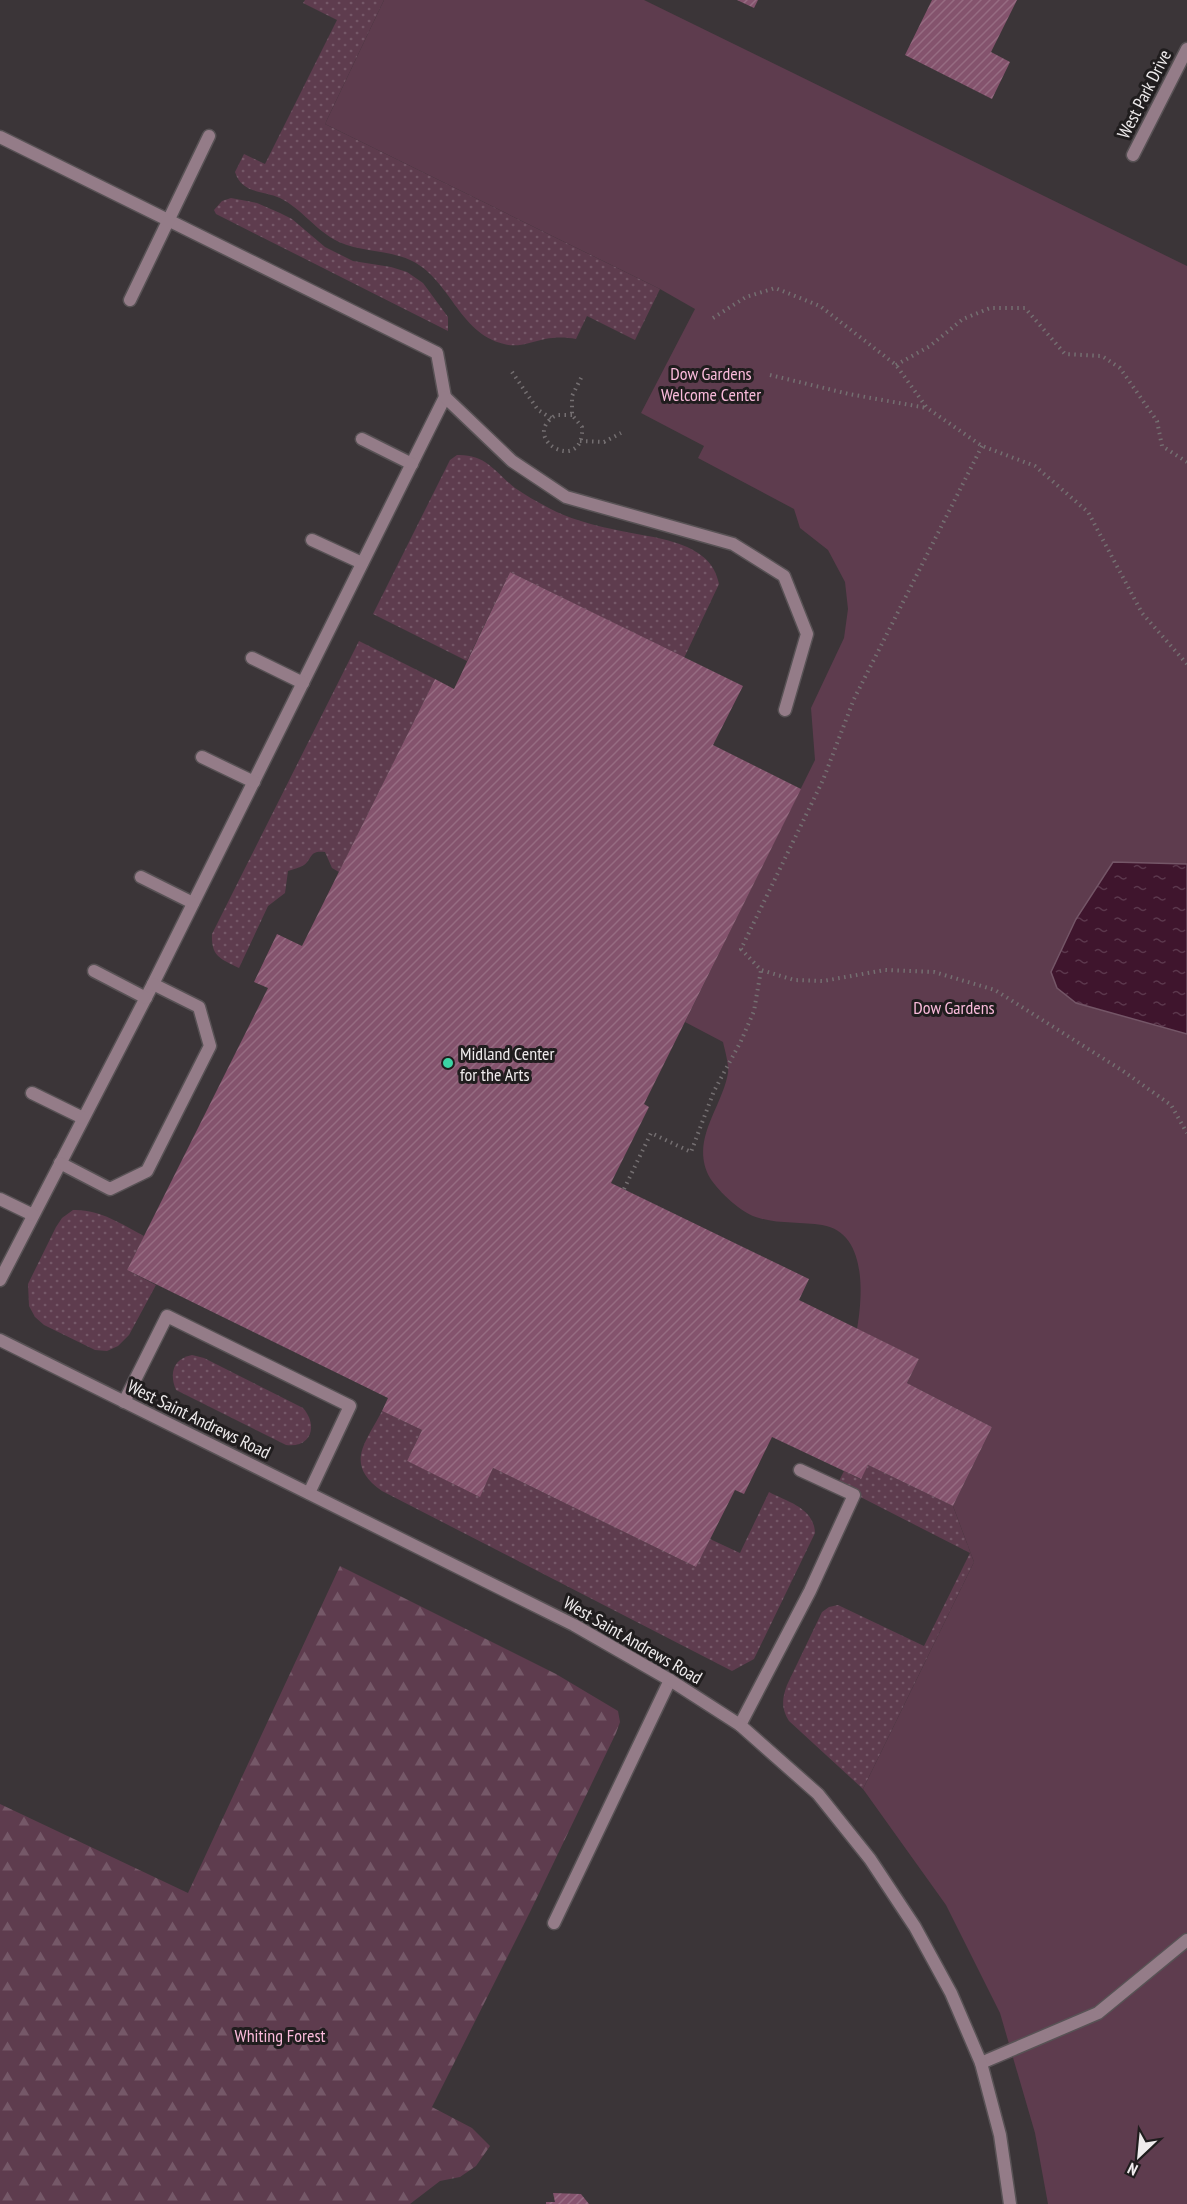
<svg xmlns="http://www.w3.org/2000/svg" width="1187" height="2204" font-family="'PT Sans Narrow',sans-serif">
  <defs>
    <pattern id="grass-dots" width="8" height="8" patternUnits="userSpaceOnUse" patternTransform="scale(1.5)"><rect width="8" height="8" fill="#5e3c4e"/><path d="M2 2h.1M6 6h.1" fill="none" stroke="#755868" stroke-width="1.8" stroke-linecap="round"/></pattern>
    <pattern id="forest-firs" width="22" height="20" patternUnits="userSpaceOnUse" patternTransform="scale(1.5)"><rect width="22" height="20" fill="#5e3c4e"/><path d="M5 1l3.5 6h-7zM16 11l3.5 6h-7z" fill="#755868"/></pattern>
    <pattern id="water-ripples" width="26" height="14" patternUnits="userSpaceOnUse" patternTransform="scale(1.5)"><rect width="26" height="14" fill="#3f152d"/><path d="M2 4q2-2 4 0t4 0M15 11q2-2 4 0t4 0" fill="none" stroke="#5b374c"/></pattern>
    <pattern id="building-hatch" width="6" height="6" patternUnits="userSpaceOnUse" patternTransform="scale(1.5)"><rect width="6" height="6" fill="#84536d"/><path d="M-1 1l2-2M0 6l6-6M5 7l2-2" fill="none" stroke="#966c82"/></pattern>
  </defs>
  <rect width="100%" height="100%" fill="#3b3538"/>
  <g fill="url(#grass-dots)">
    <path d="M305,0H384L325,124L660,289L635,340L587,316L576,339C565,337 556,337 545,339C531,342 518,348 504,344C458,333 450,278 410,260C388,250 361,252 339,242C316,231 302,209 280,198C262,190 242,194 235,172L244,154L265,164L337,20L303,3Z"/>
    <path d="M231,198L257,203L280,213L292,219L325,247L353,261L391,267L407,272L423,283L448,317V331L216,214L214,210L222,201Z"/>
    <path d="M457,455C486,454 495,472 515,488C525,495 536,501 547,507C567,518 589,524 612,529C647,538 711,538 719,584L684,658L510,572L467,661L373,614L450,460Z"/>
    <path d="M359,641L435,679L339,872L332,868L325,852C309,850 313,858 304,865C299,868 293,869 288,871L285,893L268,906L239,968C221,959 211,957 212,934Z"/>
    <path d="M73,1210C100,1209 121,1224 144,1236L127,1270L156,1285L129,1335L118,1346L107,1351L95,1350L44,1325L35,1317L29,1306L28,1284L56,1227L62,1218Z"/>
    <path d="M192,1355L204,1358L303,1408C318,1425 312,1448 286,1445L176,1390C169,1373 173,1359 192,1355Z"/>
    <path d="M382,1411L422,1430L407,1461L480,1496L493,1468L696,1567L710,1539L740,1553L769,1492C788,1502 814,1508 815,1533L754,1659L732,1671L382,1491C344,1464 365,1444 382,1411Z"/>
    <path d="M868,1465L953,1506L974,1562L863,1789L789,1721C781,1708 782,1699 787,1685L822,1612L829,1607L838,1605L924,1646L970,1553L837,1485L844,1471L860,1479Z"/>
  </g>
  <path fill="url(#forest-firs)" d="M340,1566L556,1674L618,1711L620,1722L616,1733L530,1912L432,2107L472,2128L490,2146L476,2166L460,2177L440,2181L410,2204H0V1804L188,1893Z"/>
  <path fill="#5e3c4e" d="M384,0H644L1187,266V2204H1048L1035,2133L1000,2013L946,1905L863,1789L974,1562L953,1506L992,1427L907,1383L919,1359L857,1329C863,1295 867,1232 822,1225C802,1222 778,1224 759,1218C742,1214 719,1192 710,1178C689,1141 722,1108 728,1073C729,1064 725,1051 723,1042L685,1022L815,760L811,708L844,638L848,609L845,582L828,550L800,528L794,509L698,458L704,446L641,413L695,309L660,289L325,124Z"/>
  <path fill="url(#water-ripples)" stroke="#745667" stroke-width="1.5" d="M1113,862L1187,864V1034L1076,1003L1057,988L1051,972L1076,919Z"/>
  <g fill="url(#building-hatch)">
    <path d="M737,0H758L754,8Z"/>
    <path d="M932,0H1017L991,52L1010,62L992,99L905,55Z"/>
    <path d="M510,572L743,686L713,745L801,789L644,1104L649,1107L611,1183L809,1279L799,1300L919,1359L907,1383L992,1427L953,1506L868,1465L861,1479L772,1437L744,1494L735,1490L696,1567L493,1468L480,1497L407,1461L422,1430L382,1411L388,1398L127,1270L268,988L254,982L277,934L302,946L435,679L454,689Z"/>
    <path d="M553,2193L581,2194L589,2204H546V2202H555Z"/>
  </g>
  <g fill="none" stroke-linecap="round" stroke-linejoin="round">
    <defs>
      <g id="service">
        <path d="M0,137L437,353L445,397L153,984L0,1280"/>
        <path d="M130,300L209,136"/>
        <path d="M445,397L512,461L566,497L733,544L784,576L807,634L785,710"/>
        <path d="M362,439L412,464"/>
        <path d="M312,540L362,563"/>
        <path d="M252,658L303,683"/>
        <path d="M202,757L254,782"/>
        <path d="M141,877L193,903"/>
        <path d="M94,971L146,998"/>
        <path d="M32,1093L83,1118"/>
        <path d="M60,1163L110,1189L147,1171L210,1046L199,1007L153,984"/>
        <path d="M0,1199L33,1215"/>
        <path d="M124,1402L167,1316L350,1406L309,1493"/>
        <path d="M740,1725L810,1591L854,1495L800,1470"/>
        <path d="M554,1923L670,1680"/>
        <path d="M981,2063L1098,2013L1187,1940"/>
      </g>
      <g id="minor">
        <path d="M1133,155L1187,49"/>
        <path d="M0,1340L574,1625L670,1680L740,1725L818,1794L870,1859L915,1927L951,1993L981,2063L1000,2135L1010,2204"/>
      </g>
    </defs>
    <use href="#service" stroke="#585255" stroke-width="15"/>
    <use href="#minor" stroke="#585255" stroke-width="15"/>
    <g stroke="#746f71" stroke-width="4" stroke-dasharray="1.5 4.5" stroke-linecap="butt">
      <path d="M713,318L746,297L775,288L820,306L896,365L927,408L982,446L1035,466L1088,512L1142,613L1187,664"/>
      <path d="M896,365L930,346L963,319L990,308H1025L1065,354L1102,356L1120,368L1157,421L1162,446L1187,462"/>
      <path d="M512,372L538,410L551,418"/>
      <path d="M770,375L849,394L927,408"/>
      <path d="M572,415H556C517,439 585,476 582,427L572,415V396L583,374"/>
      <path d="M580,441L604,442L621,433"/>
      <path d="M982,446L854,699L823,780L741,949L761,970L794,980L823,981L885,970L934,972L995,990L1123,1071L1171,1105L1187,1133"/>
      <path d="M624,1189L651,1133L691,1152L714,1091L741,1041L754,1011L761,970"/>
    </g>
    <use href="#service" stroke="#947c88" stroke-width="12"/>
    <use href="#minor" stroke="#947c88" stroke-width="12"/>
  </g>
  <circle fill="#3bd4a4" stroke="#201d1e" stroke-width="2" cx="448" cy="1063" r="6"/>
  <g text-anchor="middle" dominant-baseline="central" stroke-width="6" stroke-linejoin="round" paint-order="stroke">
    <g font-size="18" fill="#efeced" stroke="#201d1e">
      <text transform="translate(1144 94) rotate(-63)">West Park Drive</text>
      <text transform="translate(199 1419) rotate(26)">West Saint Andrews Road</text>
      <text transform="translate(633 1640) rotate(30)">West Saint Andrews Road</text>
    </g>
    <g font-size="18" fill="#fabbdb" stroke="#201d1e">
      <text x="711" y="373">Dow Gardens<tspan x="711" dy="21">Welcome Center</tspan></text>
      <text x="954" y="1007">Dow Gardens</text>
      <text x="280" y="2035">Whiting Forest</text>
    </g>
    <g font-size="18" fill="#efeced" stroke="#201d1e" text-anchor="start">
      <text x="460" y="1053">Midland Center<tspan x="460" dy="21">for the Arts</tspan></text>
    </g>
  </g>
  <g transform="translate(1139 2156) rotate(206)" stroke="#201d1e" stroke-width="4.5" paint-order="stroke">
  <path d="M0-4.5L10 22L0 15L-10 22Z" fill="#efeced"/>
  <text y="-9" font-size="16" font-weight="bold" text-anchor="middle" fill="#efeced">N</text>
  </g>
</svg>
